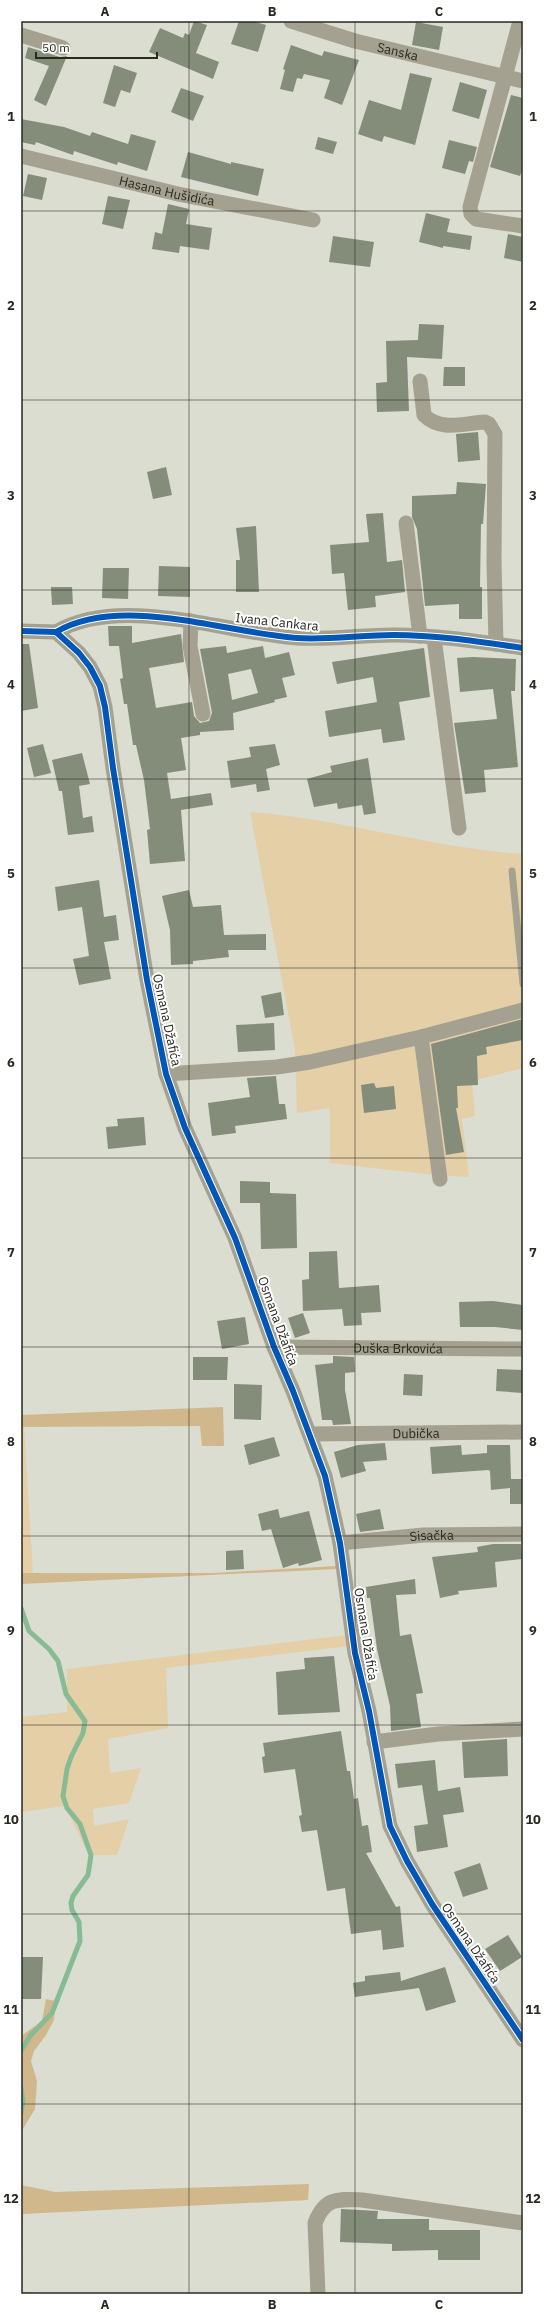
<svg xmlns="http://www.w3.org/2000/svg" width="544" height="2315" font-family="'IBM Plex Sans',sans-serif">
  <rect width="100%" height="100%" fill="#daddd0"/>
  <g fill="#e5cfa7">
    <path d="M250,812C342,819 431,848 523,854V1068L472,1081L475,1116L462,1119L469,1177L435,1175L330,1163V1108L297,1113L295,1049Z"/>
    <path d="M21,1427H24L33,1573H21Z"/>
    <path d="M347,1635L349,1646L166,1668L168,1728L108,1739L110,1773L141,1768L129,1803L93,1809L94,1826L129,1819L117,1855H89L65,1806L21,1812V1717L67,1712V1669Z"/>
  </g>
  <g fill="#d0b88c">
    <path d="M223,1407L224,1446H202L200,1426L21,1427V1415Z"/>
    <path d="M336,1566L337,1569L21,1584V1573H213Z"/>
    <path d="M46,1999L55,2001L54,2020L46,2035L34,2051L31,2061L37,2081L35,2109L21,2132V2036L42,2021Z"/>
    <path d="M309,2184L308,2200L23,2214L22,2292L50,2294H21V2185L55,2192Z"/>
  </g>
  <g fill="none" stroke-linecap="round" stroke-linejoin="round">
    <g stroke="#87bb94" stroke-width="5">
      <path d="M21,1608L29,1631L49,1649L58,1661L66,1694L85,1721L83,1733L71,1757L67,1769L63,1796L67,1808L80,1824L91,1855L88,1875L73,1896L71,1903L72,1910L79,1922L80,1941L52,2013L30,2036L21,2051"/>
      <path d="M21,2088L23,2102L21,2113"/>
    </g>
  </g>
  <g fill="#848c7a" fill-rule="evenodd">
    <path d="M194,21L207,25L196,53L219,62L213,79L149,52L160,28L183,38L185,33L189,35Z"/>
    <path d="M239,21H252L266,25L258,52L231,44Z"/>
    <path d="M416,22L443,27L439,50L412,45Z"/>
    <path d="M291,45L322,56L324,51L359,60L342,105L324,98L330,80L304,74L302,79L297,78L293,92L280,89L285,70L283,69Z"/>
    <path d="M28,47L60,57L67,56L46,106L34,100L49,66L25,58Z"/>
    <path d="M114,65L137,73L130,93L121,90L115,107L103,103Z"/>
    <path d="M410,73L432,78L415,145L384,136L382,142L358,134L369,100L401,110Z"/>
    <path d="M460,82L487,90L479,119L452,111Z"/>
    <path d="M181,88L204,96L193,121L171,112Z"/>
    <path d="M511,95L523,98V167L520,176L490,167Z"/>
    <path d="M21,119L64,127L90,136L92,132L128,144L131,134L156,141L147,171L118,162L117,165L74,151L73,155L36,142L35,145L21,142Z"/>
    <path d="M318,137L337,142L333,154L315,149Z"/>
    <path d="M449,140L477,147L473,162L469,161L465,174L442,168Z"/>
    <path d="M188,152L231,164V162L264,169L258,196L181,177Z"/>
    <path d="M28,174L47,178L42,200L23,196Z"/>
    <path d="M108,196L130,200L123,229L102,224Z"/>
    <path d="M168,204L189,209L186,224L212,228L209,250L180,246L179,253L152,249L155,232L162,234Z"/>
    <path d="M426,213L450,219L447,232L472,236L470,250L443,246V248L419,242Z"/>
    <path d="M508,234L523,237V262L504,258Z"/>
    <path d="M333,236L374,242L370,267L329,262Z"/>
    <path d="M419,324L444,325L442,359L407,357L409,411L377,412L376,383L387,382L386,341L418,340Z"/>
    <path d="M444,367H465V386H443Z"/>
    <path d="M478,432L480,460L458,462L456,434Z"/>
    <path d="M166,467L172,495L153,499L147,472Z"/>
    <path d="M457,482L486,484L483,524H481L480,587H482V619H459V604L425,606L417,529L412,517V496L456,494Z"/>
    <path d="M383,513L387,562L402,560L405,592L375,596L376,607L348,610L344,573L332,574L330,545L369,542L366,514Z"/>
    <path d="M256,526L259,592H236V560H240L236,528Z"/>
    <path d="M159,566L190,567V597L158,596Z"/>
    <path d="M103,568H129L128,599L102,598Z"/>
    <path d="M51,587H72L73,604L52,605Z"/>
    <path d="M108,626H132V643L181,634L184,662L149,668L156,708L192,702L194,716L200,723L209,721L212,713L200,649L226,646L227,653L263,646L265,658L289,652L295,675L282,678L287,697L274,700L275,702L233,713L234,730L200,732V735L181,738L186,770L167,773L171,799L211,793L213,805L181,810L185,861L150,864L147,830L150,829L144,780L136,745H133L127,704H124L120,679L123,678L119,646H109ZM251,669L258,693L232,700L228,674Z"/>
    <path d="M21,644H29L38,708L21,711Z"/>
    <path d="M424,648L430,697L399,702L405,740L383,743L381,729L329,737L325,711L377,702L373,677L337,684L332,662Z"/>
    <path d="M473,657L516,659L515,691H511L518,767L484,770L486,792L465,794L454,723L497,719L493,689L460,692L457,658Z"/>
    <path d="M43,744L51,773L34,777L27,748Z"/>
    <path d="M275,744L280,765L266,769L270,790L257,792L256,784L231,788L227,761L251,757L249,747Z"/>
    <path d="M82,753L90,784L79,786L83,818L92,816L94,832L68,835L62,791H59L52,760Z"/>
    <path d="M368,758L376,813L364,815L362,805L338,809L337,803L314,807L307,779L332,772L330,766Z"/>
    <path d="M99,880L104,917L116,915L119,940L104,942L111,979L79,985L73,959L89,956L82,907L58,911L55,887Z"/>
    <path d="M189,890L193,907L221,905L224,935L266,934V950H228L229,957L193,961V964L171,965L170,930L162,896Z"/>
    <path d="M281,992L284,1015L265,1018L261,996Z"/>
    <path d="M523,1019V1040L486,1047L487,1054L477,1056L478,1085L457,1086L458,1108H456L464,1152L446,1155L431,1044Z"/>
    <path d="M274,1023L275,1050L238,1052L236,1025Z"/>
    <path d="M276,1076L279,1104H285L287,1119L235,1126L236,1133L212,1136L208,1103L250,1097L247,1078Z"/>
    <path d="M374,1083L376,1088L394,1086L396,1109L364,1113L361,1085Z"/>
    <path d="M144,1117L146,1145L108,1149L106,1127L118,1126L117,1119Z"/>
    <path d="M240,1181L270,1182V1193L296,1194L297,1248L261,1249L260,1203H240Z"/>
    <path d="M337,1251L339,1288L379,1285L381,1312L361,1313L362,1325L344,1326L342,1309L303,1311L302,1280L309,1279V1252Z"/>
    <path d="M493,1301L523,1305V1330L495,1327H460L459,1302Z"/>
    <path d="M303,1313L310,1333L295,1338L288,1318Z"/>
    <path d="M245,1317L249,1344L222,1349L217,1321Z"/>
    <path d="M333,1356L354,1357L355,1372L345,1373V1390L351,1424L333,1425L332,1420H322L315,1365L333,1363Z"/>
    <path d="M193,1357H228L227,1380H193Z"/>
    <path d="M497,1369L523,1370V1393L496,1391Z"/>
    <path d="M404,1374L423,1375L422,1396L403,1395Z"/>
    <path d="M234,1384L262,1385L261,1420L234,1419Z"/>
    <path d="M274,1437L280,1456L249,1465L244,1445Z"/>
    <path d="M385,1443L387,1460L363,1462L366,1471L341,1478L334,1452L358,1445Z"/>
    <path d="M461,1445L462,1455L487,1453V1445H510L511,1479H523V1504H510V1488L491,1490L490,1471L488,1470L432,1474L430,1447Z"/>
    <path d="M278,1509L280,1518L309,1511L322,1560L299,1566L298,1563L283,1568L271,1529L262,1531L258,1514Z"/>
    <path d="M380,1509L384,1529L360,1532L356,1514Z"/>
    <path d="M493,1544H521L522,1559L495,1562L497,1587L458,1591L459,1594L440,1598L432,1557L478,1552L477,1547Z"/>
    <path d="M243,1550L244,1569L226,1570V1551Z"/>
    <path d="M415,1579L416,1594L396,1595L400,1636L411,1634L423,1693L416,1694L421,1727L391,1731L390,1706L377,1649L370,1598H367L366,1587Z"/>
    <path d="M334,1656L340,1712L278,1715L276,1672L305,1669L304,1658Z"/>
    <path d="M341,1731L347,1771H350L354,1799L358,1798L362,1826L368,1825L372,1852L366,1853L396,1907L400,1906L404,1947L383,1950L381,1930L351,1934L345,1888L327,1891L317,1830L302,1832L299,1816L302,1815L295,1769L264,1773L262,1757L265,1756L263,1743Z"/>
    <path d="M507,1739L508,1776L464,1778L462,1742Z"/>
    <path d="M435,1760L438,1791L460,1787L464,1812L443,1815L448,1847L417,1852L414,1826L428,1824L422,1785L398,1788L395,1764Z"/>
    <path d="M480,1863L488,1889L463,1897L454,1872Z"/>
    <path d="M508,1935L522,1957L500,1971L485,1949Z"/>
    <path d="M21,1957H43L41,1999H21Z"/>
    <path d="M445,1967L456,2002L426,2011L419,1988L355,1997L353,1983L365,1981V1976L400,1972L401,1981Z"/>
    <path d="M341,2209L378,2211L377,2219H429V2230H480V2260H438V2250L392,2251V2244L340,2242Z"/>
  </g>
  <g fill="none" stroke-linecap="round" stroke-linejoin="round">
    <path stroke="#a4a190" stroke-width="7" d="M512,871L523,984"/>
    <g stroke="#a4a190" stroke-width="15">
      <path id="s1" d="M291,21L355,41L523,81"/>
      <path d="M520,21L470,207L471,214L476,219L523,226"/>
      <path d="M21,35L63,48"/>
      <path id="s2" d="M21,156L178,194L313,220"/>
      <path d="M420,381L424,415C441,432 464,423 485,422L489,424L495,434L494,562L496,644"/>
      <path d="M406,523L420,636"/>
      <path d="M191,621L190,646L203,714"/>
      <path d="M21,631L56,632L79,653L90,667L100,686L105,707L113,768L147,980L166,1074L185,1128L235,1238L274,1347L293,1391L325,1476L340,1543L355,1653L369,1711L390,1826L407,1861L432,1904L523,2040"/>
      <path d="M56,632C121,594 226,633 297,638C329,640 361,635 394,635C437,635 481,642 523,648"/>
      <path d="M434,638L459,828"/>
      <path d="M421,1037L440,1179"/>
      <path d="M166,1074L277,1067L310,1062L421,1037L523,1010"/>
      <path id="s3" d="M274,1347L523,1349"/>
      <path id="s4" d="M310,1434L523,1432"/>
      <path id="s5" d="M340,1543L424,1535L523,1534"/>
      <path d="M374,1742L438,1734L523,1729"/>
      <path d="M318,2294L315,2223C325,2197 338,2199 362,2200L523,2223"/>
    </g>
    <defs>
      <g id="cycleway">
        <path d="M21,631L56,632L79,653L90,667L100,686L105,707L113,768L147,980L166,1074L185,1128L235,1238L274,1347L293,1391L325,1476L340,1543L355,1653L369,1711L390,1826L407,1861L432,1904L523,2040"/>
        <path d="M56,632C121,594 226,633 297,638C329,640 361,635 394,635C437,635 481,642 523,648"/>
      </g>
    </defs>
    <use href="#cycleway" stroke="#fff" stroke-width="8"/>
    <use href="#cycleway" stroke="#0057b8" stroke-width="6"/>
  </g>
  <path fill="none" stroke="#282920" stroke-width="1" stroke-opacity="0.55" d="M189,21V2294M355,21V2294M21,211H523M21,400H523M21,590H523M21,779H523M21,968H523M21,1158H523M21,1347H523M21,1536H523M21,1725H523M21,1914H523M21,2104H523"/>
  <g text-anchor="middle" dominant-baseline="central" stroke-width="4" stroke-linejoin="round" paint-order="stroke">
    <g font-size="13" fill="#282920" stroke="#fff">
      <text stroke="none"><textPath href="#s1" startOffset="111">Sanska</textPath></text>
      <text stroke="none"><textPath href="#s2" startOffset="150">Hasana Hušidića</textPath></text>
      <text transform="translate(277 622) rotate(6)">Ivana Cankara</text>
      <text transform="translate(167 1020) rotate(78)">Osmana Džafića</text>
      <text transform="translate(278 1321) rotate(70)">Osmana Džafića</text>
      <text stroke="none"><textPath href="#s3" startOffset="124">Duška Brkovića</textPath></text>
      <text stroke="none"><textPath href="#s4" startOffset="106">Dubička</textPath></text>
      <text stroke="none"><textPath href="#s5" startOffset="92">Sisačka</textPath></text>
      <text transform="translate(366 1634) rotate(81)">Osmana Džafića</text>
      <text transform="translate(471 1943) rotate(56)">Osmana Džafića</text>
    </g>
  </g>
  <rect width="544" height="2315" fill="none" stroke="#ffffff" stroke-width="44"/>
  <path d="M36 52v6h121v-6" fill="none" stroke="#282920" stroke-width="2"/>
  <text x="42" y="52" font-size="12" fill="#282920" stroke="#ffffff" stroke-width="3" paint-order="stroke">50 m</text>
  <rect x="22" y="22" width="500" height="2271" fill="none" stroke="#282920" stroke-width="1.5"/>
  <g font-size="13" text-anchor="middle" font-weight="bold" fill="#282920">
    <text x="105" y="16">A</text>
    <text x="272" y="16">B</text>
    <text x="439" y="16">C</text>
    <text x="11" y="121">1</text>
    <text x="533" y="121">1</text>
    <text x="11" y="310">2</text>
    <text x="533" y="310">2</text>
    <text x="11" y="500">3</text>
    <text x="533" y="500">3</text>
    <text x="11" y="689">4</text>
    <text x="533" y="689">4</text>
    <text x="11" y="878">5</text>
    <text x="533" y="878">5</text>
    <text x="11" y="1067">6</text>
    <text x="533" y="1067">6</text>
    <text x="11" y="1257">7</text>
    <text x="533" y="1257">7</text>
    <text x="11" y="1446">8</text>
    <text x="533" y="1446">8</text>
    <text x="11" y="1635">9</text>
    <text x="533" y="1635">9</text>
    <text x="11" y="1824">10</text>
    <text x="533" y="1824">10</text>
    <text x="11" y="2014">11</text>
    <text x="533" y="2014">11</text>
    <text x="11" y="2203">12</text>
    <text x="533" y="2203">12</text>
    <text x="105" y="2309">A</text>
    <text x="272" y="2309">B</text>
    <text x="439" y="2309">C</text>
  </g>
</svg>
